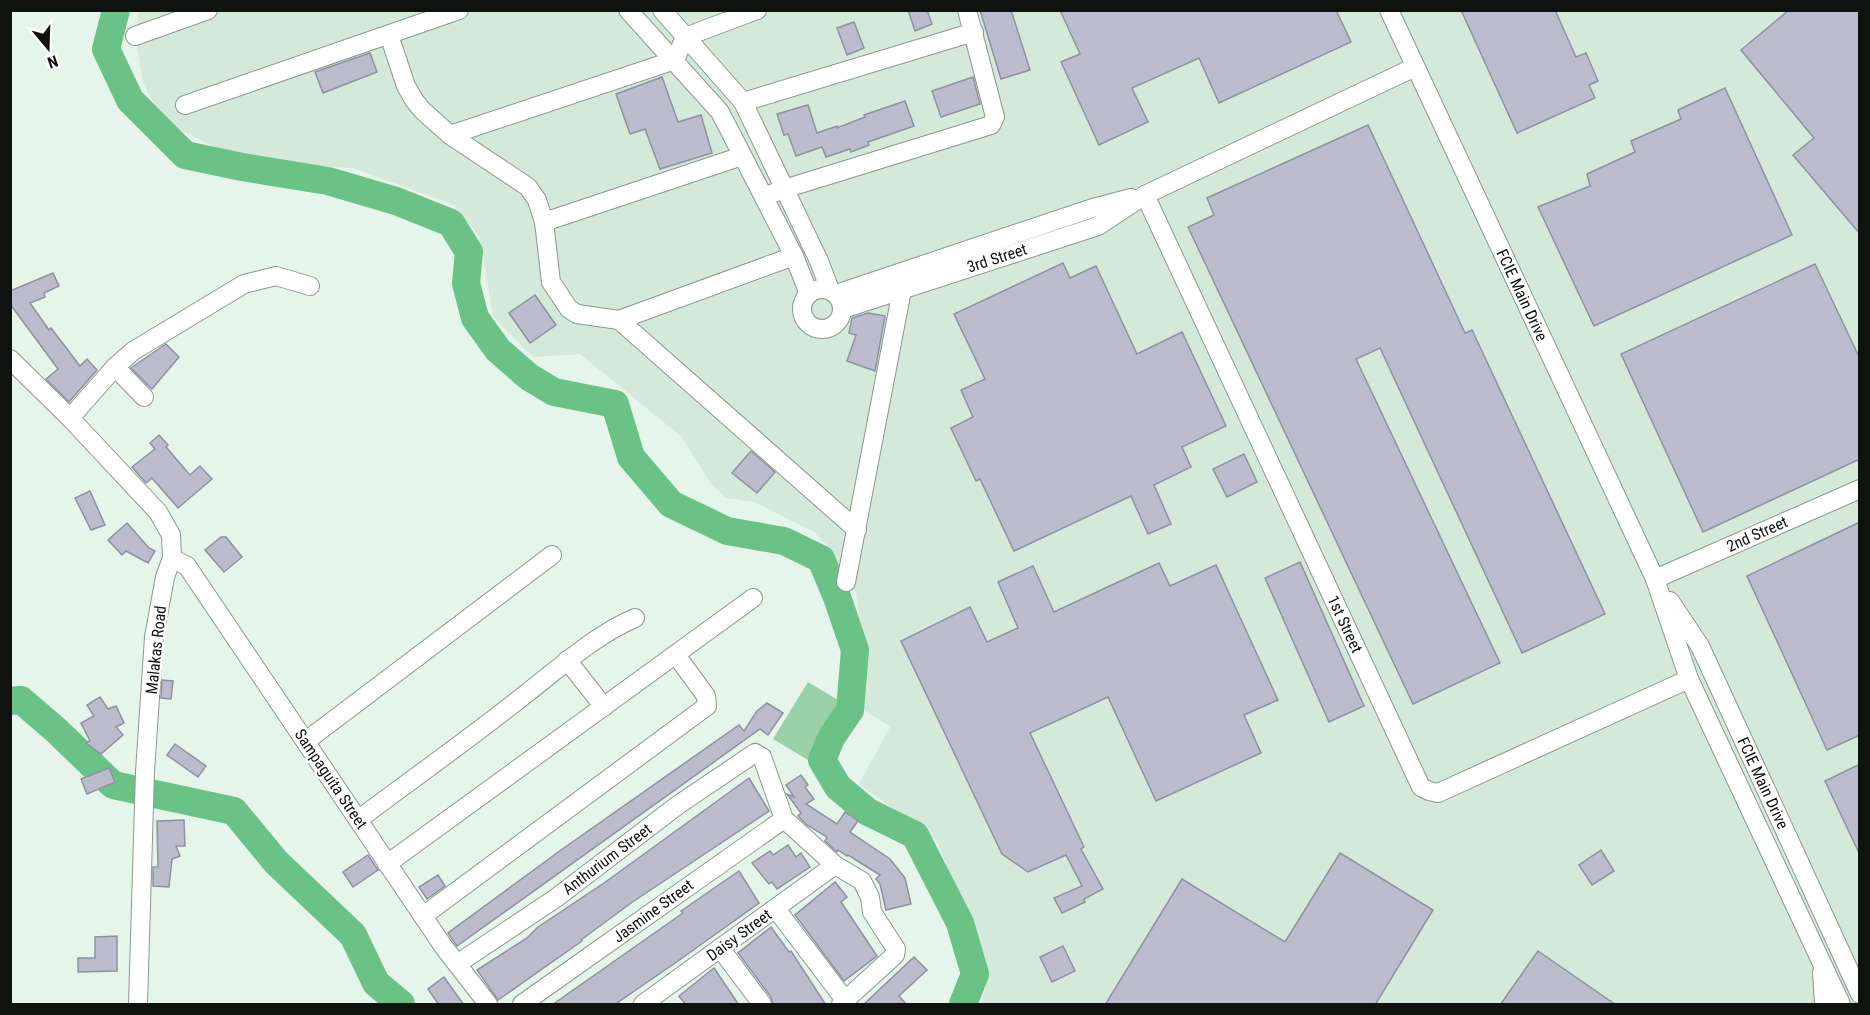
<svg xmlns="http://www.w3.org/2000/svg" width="1870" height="1015" font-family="'Roboto Condensed',sans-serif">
  <rect width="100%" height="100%" fill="#e6f5ea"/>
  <path fill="#d4e9d9" d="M139,10L1859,11V1004H982L988,972L937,841L859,784L890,727L858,706L863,649L856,591L841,584L837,563L830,548L814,532L755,502L726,498L711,484L682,437L580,354L533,357L493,317L486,272L479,236L454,205L353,168L290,165L220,150L174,127L156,108L143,83L135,36Z"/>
  <path fill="#9ad1a9" d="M808,682L843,703L808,760L773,739Z"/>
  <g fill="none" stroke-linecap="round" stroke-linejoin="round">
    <g stroke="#6bc287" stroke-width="28">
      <path d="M116,10L106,49L130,100L185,155L242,167L328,181L396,201L451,223L469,252L466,283L475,318L498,350L529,377L554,392L615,404L631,457L671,504L727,531L784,541L821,559L837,597L855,650L850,710L831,738L822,760L838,787L868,812L915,835L960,923L975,974L963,1004"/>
      <path d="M10,701L21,700L57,731L113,785L234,811L276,862L353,935L376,983L401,1004"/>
    </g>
  </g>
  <g fill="#bbbdcd" stroke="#8f91a0" stroke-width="1.5">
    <path d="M908,10H927L932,24L915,31Z"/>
    <path d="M980,10H1011L1030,70L1001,79Z"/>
    <path d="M1060,10H1336L1351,42L1219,103L1199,58L1132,88L1148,122L1099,145L1061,62L1080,54Z"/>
    <path d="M1461,10H1555L1576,57L1586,53L1598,81L1589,85L1595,98L1517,133Z"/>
    <path d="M1789,10H1860V234L1793,155L1814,138L1741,50Z"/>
    <path d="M854,22L864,48L847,55L837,28Z"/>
    <path d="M370,53L377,72L323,93L315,72Z"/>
    <path d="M662,77L678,122L701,115L712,153L660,169L645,129L630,134L616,94Z"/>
    <path d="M973,77L980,104L941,117L932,91Z"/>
    <path d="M1725,88L1792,235L1594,326L1538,207L1590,186L1587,174L1635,152L1631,141L1681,119L1678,110Z"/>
    <path d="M905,101L914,126L868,142L869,145L851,152L850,149L826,157L822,147L796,156L788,134L784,135L777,114L808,105L817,133L837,126V128L865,117L864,115Z"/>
    <path d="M1368,125L1465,333L1472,330L1605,614L1522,653L1380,348L1356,359L1500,663L1413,704L1188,227L1214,215L1207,198Z"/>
    <path d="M1063,263L1070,278L1096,266L1137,354L1182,332L1226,426L1182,447L1191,467L1154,485L1171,524L1148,534L1131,496L1014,551L980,479L976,481L951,428L973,417L961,390L985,379L954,314Z"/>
    <path d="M1815,264L1860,359V459L1703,532L1621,354Z"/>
    <path d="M53,273L59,286L44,293L45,297L30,303L49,330L51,328L80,366L87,359L97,370L69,402L46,379L58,369L10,304V291Z"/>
    <path d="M535,295L556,325L530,343L509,313Z"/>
    <path d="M868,313L885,316L875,371L847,361L856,335L849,333L852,318Z"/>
    <path d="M166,344L179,357L152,389L131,368Z"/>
    <path d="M159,435L168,445L166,447L190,475L200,466L212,479L178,508L152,478L146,483L132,467L155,449L150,443Z"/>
    <path d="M751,451L775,472L757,493L732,473Z"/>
    <path d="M1244,454L1257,482L1227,497L1213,469Z"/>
    <path d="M90,491L105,525L91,530L75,498Z"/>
    <path d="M1860,522V735L1827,750L1747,576Z"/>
    <path d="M127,523L149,548L155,551L148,563L126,551L122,555L108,540Z"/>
    <path d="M221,537H226L242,557L224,572L205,550Z"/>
    <path d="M1300,562L1364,706L1329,722L1265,578Z"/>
    <path d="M1159,563L1170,586L1216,565L1278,700L1244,715L1261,753L1156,801L1108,697L1030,733L1084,847L1081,849L1103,889L1084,899L1085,902L1062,913L1054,898L1082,886L1066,855L1028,872L1002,854L901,641L970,607L987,642L1018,628L998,582L1033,566L1054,612Z"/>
    <path d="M162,680L173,681L171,699L161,698Z"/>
    <path d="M100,697L108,709L116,706L124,723L116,727L123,735L101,754L86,743L90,741L81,723L94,716L87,705Z"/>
    <path d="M767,703L783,713L768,735L760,729L457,946L452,939L448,933L561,850L739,725L744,731L757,711Z"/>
    <path d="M175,744L206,766L198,777L167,755Z"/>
    <path d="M1860,764V855L1825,781Z"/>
    <path d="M109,768L115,782L87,794L81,779Z"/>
    <path d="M801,775L808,785L805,787L814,799L806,804L837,824L845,812L858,821L850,832L890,859L905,878L911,904L886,910L880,884L876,879L880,875L848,855L847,856L838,850L837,852L825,841L827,837L807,825L798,816L801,813L787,794L794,797L786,785Z"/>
    <path d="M749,778L769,811L631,903L581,940L582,941L498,1000L477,970L527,938L538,927L604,883Z"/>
    <path d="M184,820L185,846H176L180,856L172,859L169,887L153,886V867H158L157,821Z"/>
    <path d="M788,845L796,857L801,853L810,867L777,889L772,882L769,884L752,863L770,851L773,855Z"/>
    <path d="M1601,850L1614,871L1592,885L1579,865Z"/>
    <path d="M1340,853L1433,910L1375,1005H1105L1182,879L1285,942Z"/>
    <path d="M368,855L378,870L353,887L343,872Z"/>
    <path d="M739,871L759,903L678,961L614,1005H552L633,948L683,913L681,911Z"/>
    <path d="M438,875L445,886L427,899L419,887Z"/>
    <path d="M835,882L847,897L841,902L877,956L844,981L795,915Z"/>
    <path d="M771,927L789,952L791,951L826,1005H773L771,997L738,953Z"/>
    <path d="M117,936V971L78,972V958H95V937Z"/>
    <path d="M1063,946L1075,971L1052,982L1040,957Z"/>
    <path d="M1538,951L1616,1005H1500Z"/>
    <path d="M914,957L927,970L899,996L907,1005H863Z"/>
    <path d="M714,968L739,1005H686L679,996Z"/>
    <path d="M444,977L451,987L464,1005H439L428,989Z"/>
  </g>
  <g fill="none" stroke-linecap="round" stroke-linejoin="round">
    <defs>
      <g id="minor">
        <path d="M628,10L720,112L794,256L809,294"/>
        <path d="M662,10L743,102L819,261L830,290"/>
        <path d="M1389,10L1655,579L1689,679L1841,1004"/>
        <path d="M389,35L406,86L414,100L422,110L450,135L528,187L537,200L544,222L551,282L569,309L577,314L619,320L794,256"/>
        <path d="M135,36L208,10"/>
        <path d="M743,102L974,32"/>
        <path d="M185,105L459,10"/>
        <path d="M450,135L675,60L685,37L757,10"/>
        <path d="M1145,195L1421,787L1429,791L1438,793L1689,679"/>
        <path d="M764,197L784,189L991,125L995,117L967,10"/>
        <path d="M544,222L742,156"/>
        <circle cx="822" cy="309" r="20"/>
        <path d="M836,294L1093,208L1131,198"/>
        <path d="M843,309L1098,226L1145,195L1415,67"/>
        <path d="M619,320L857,530"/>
        <path d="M10,359L70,418L158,512L171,535L172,558L165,577L154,637L145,772L138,1004"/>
        <path d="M115,367L144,397"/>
        <path d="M70,418L115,367L133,351L244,284L276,276L310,286"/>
        <path d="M172,558L187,566L443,946L488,1004"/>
        <path d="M1655,579L1860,489"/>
        <path d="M846,582L902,290L899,279"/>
        <path d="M1670,601L1700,646L1860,994"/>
        <path d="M567,660L604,707"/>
        <path d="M306,741L552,555"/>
        <path d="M359,819C415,777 472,737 527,693C562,666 595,635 635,618"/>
        <path d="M387,864L753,598"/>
        <path d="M776,909L845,1000"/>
        <path d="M423,916L707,706L706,696L676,655"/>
        <path d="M720,948L762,1004"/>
        <path d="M457,964L556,898L678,805L755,753L762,757L784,819L835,865L862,881L870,897L872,912L896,949L895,955L841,1004"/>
        <path d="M1822,972L1824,1004"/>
        <path d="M522,1004L784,819"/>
        <path d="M643,1004L835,865"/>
      </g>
    </defs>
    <use href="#minor" stroke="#8b988e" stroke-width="20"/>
    <use href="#minor" stroke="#fff" stroke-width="18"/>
  </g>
  <g text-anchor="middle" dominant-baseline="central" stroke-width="5" stroke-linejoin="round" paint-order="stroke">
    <g font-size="16" fill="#0e130f" stroke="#fff">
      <text transform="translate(997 258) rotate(-18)">3rd Street</text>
      <text transform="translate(1522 295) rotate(65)">FCIE Main Drive</text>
      <text transform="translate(1757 534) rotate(-24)">2nd Street</text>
      <text transform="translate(1345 624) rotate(65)">1st Street</text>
      <text transform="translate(156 650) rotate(-84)">Malakas Road</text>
      <text transform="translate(331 779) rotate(56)">Sampaguita Street</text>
      <text transform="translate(1763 783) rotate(65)">FCIE Main Drive</text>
      <text transform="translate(607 859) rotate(-37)">Anthurium Street</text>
      <text transform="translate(653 911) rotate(-36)">Jasmine Street</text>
      <text transform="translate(739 935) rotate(-36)">Daisy Street</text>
    </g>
  </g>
  <rect width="1870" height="1015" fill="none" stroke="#0e130f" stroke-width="24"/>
  <g transform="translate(48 48) rotate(161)" stroke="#ffffff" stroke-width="4.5" paint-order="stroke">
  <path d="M0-4.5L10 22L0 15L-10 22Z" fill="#0e130f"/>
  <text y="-9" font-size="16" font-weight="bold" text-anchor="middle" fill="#0e130f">N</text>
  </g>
</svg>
